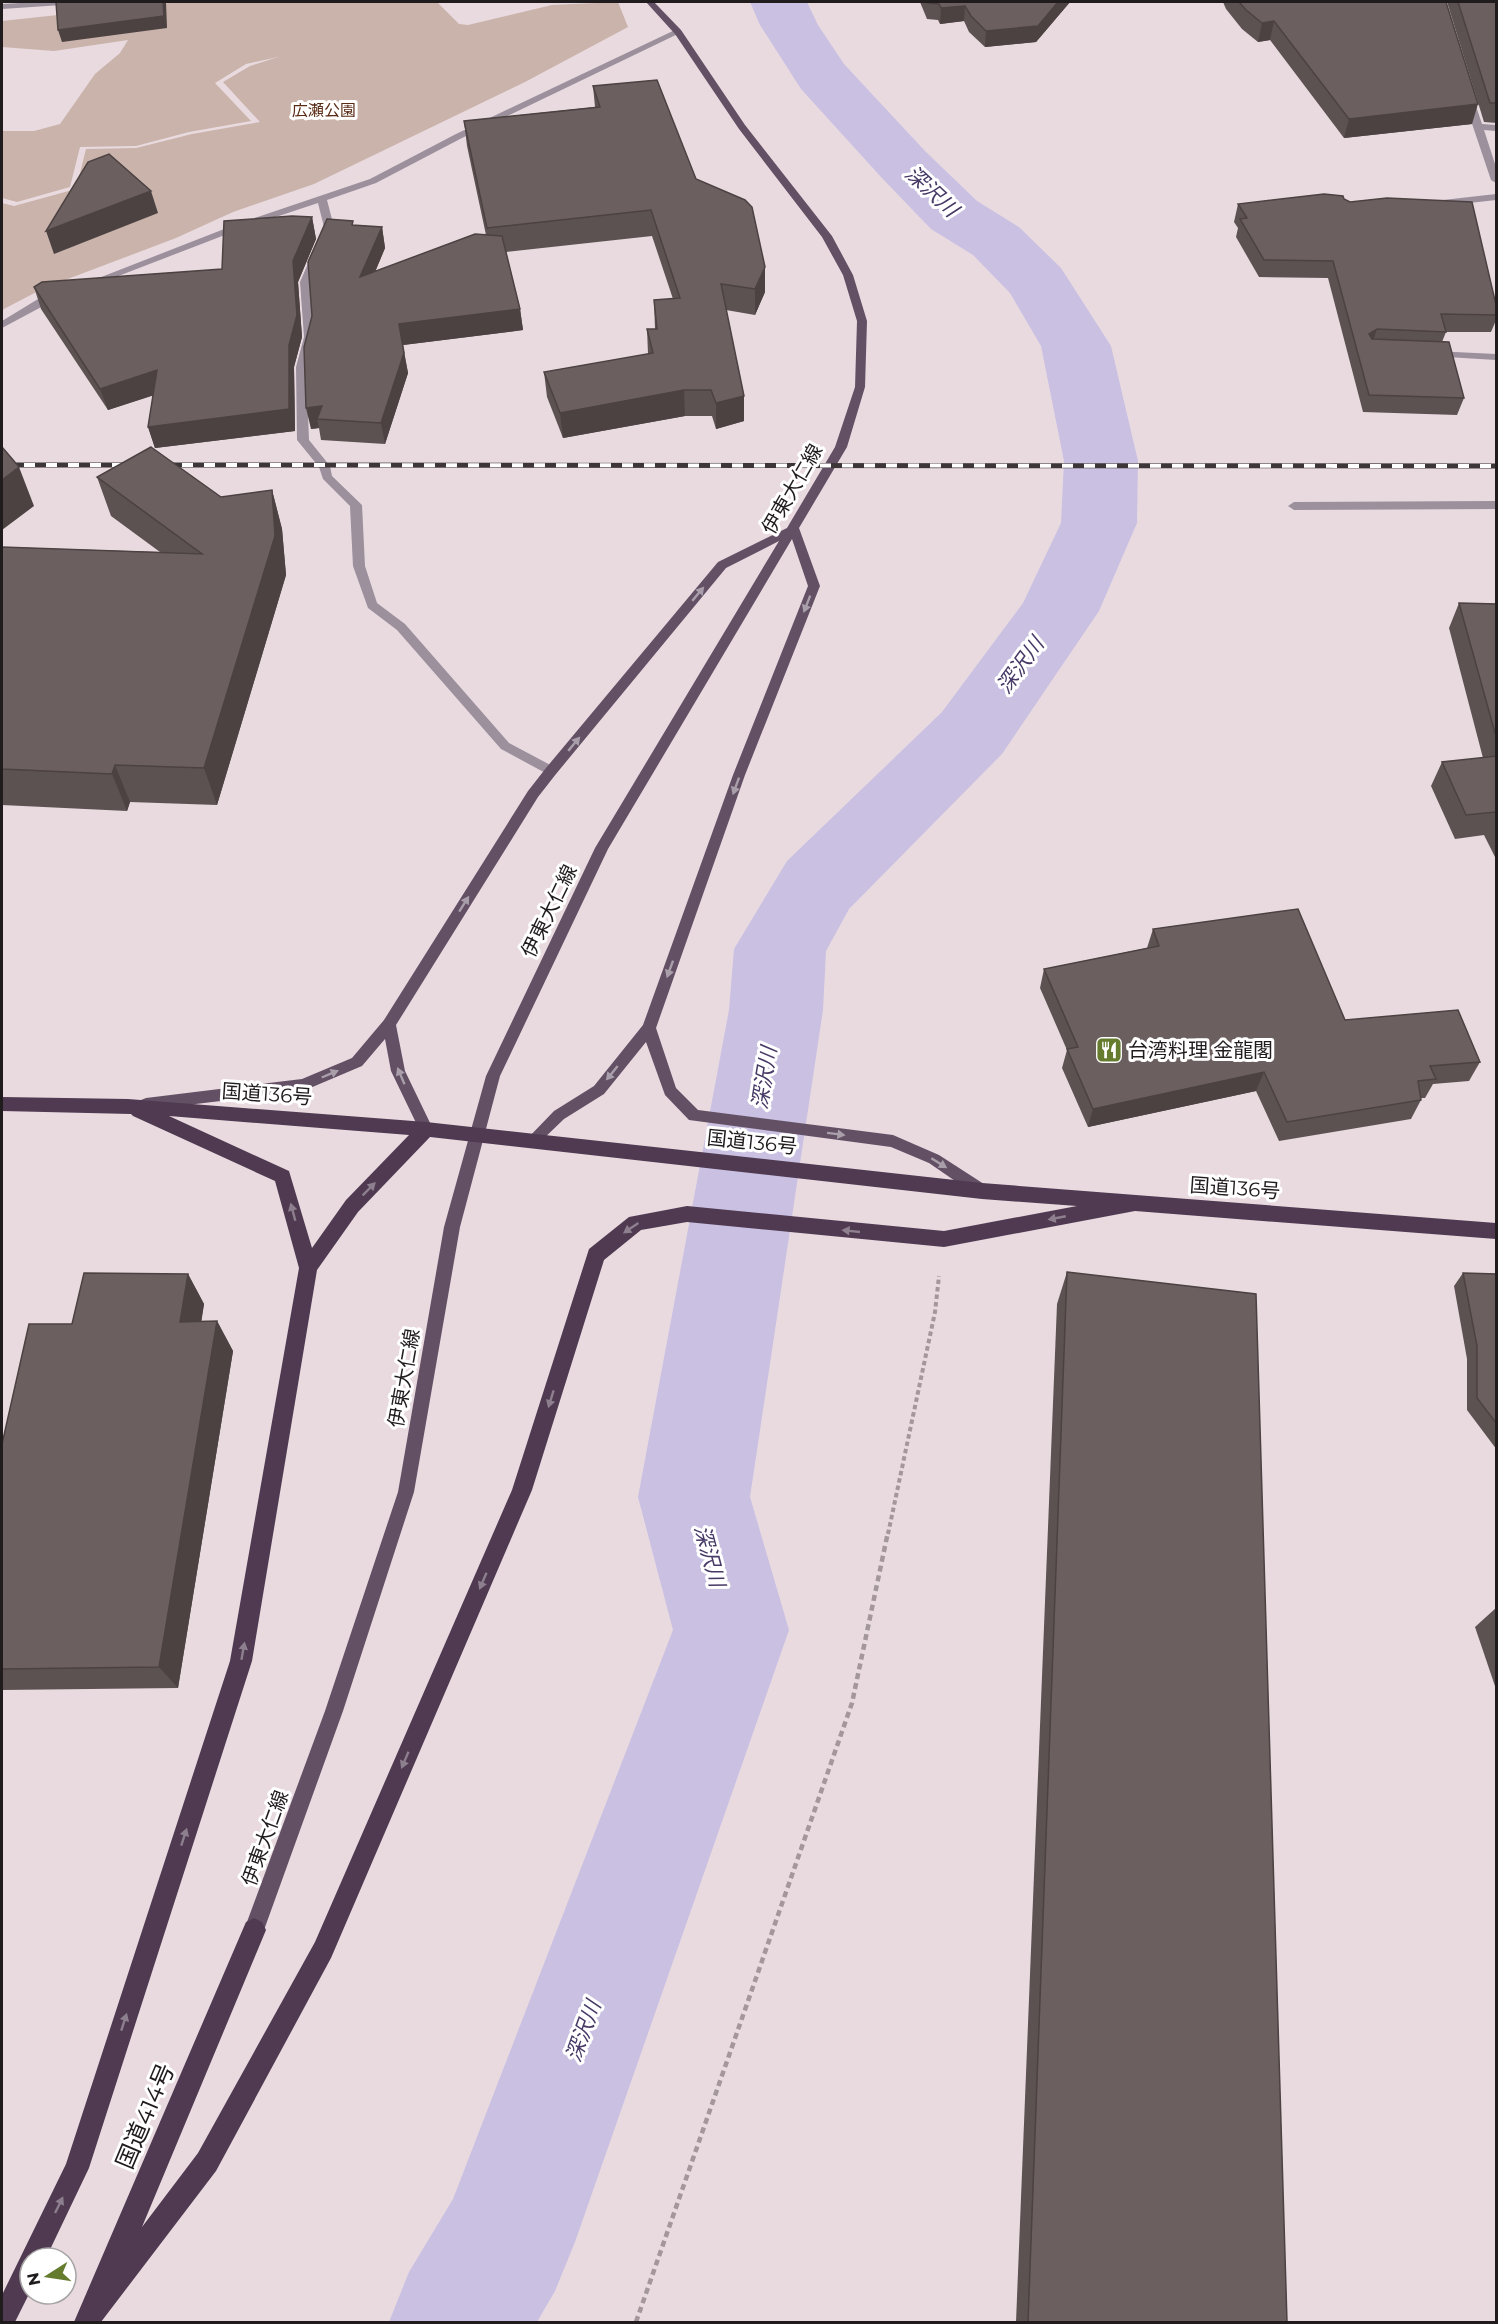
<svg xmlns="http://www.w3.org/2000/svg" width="1498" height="2324" font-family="Montserrat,'Noto Sans JP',sans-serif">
  <rect width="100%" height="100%" fill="#e9dae0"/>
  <path fill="#c9b3aa" d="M179,2H437L459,24L468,25L552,5L618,2L628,27L525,82L314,184L233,212L176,238L44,288L2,310V203L14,206L76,189L86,149L136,148L192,134L260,122L223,82L250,66L278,57L246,64L215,83L251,121L189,132L136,146L80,147L70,187L17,202L2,198V131H34L60,124L95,74L120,53L128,40L54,51L2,47V21Z"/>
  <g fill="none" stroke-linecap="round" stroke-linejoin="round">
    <path fill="#c9c0e2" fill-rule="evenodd" d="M750,2H807L818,25L844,64L925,151L977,201L1019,227L1061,268L1111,346L1138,461L1137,523L1099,611L1002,754L849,909L826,951L823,1010L750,1497L789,1630L575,2242L555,2291L537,2322H389L409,2272L453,2199L673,1630L638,1497L729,1010L734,949L787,861L942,712L1023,603L1061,523L1064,461L1041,346L1010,293L973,255L931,229L881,177L801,89L760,25Z"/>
    <path stroke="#a3979c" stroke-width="4" stroke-dasharray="4.5 3" stroke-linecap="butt" d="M888,1534L935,1312L939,1276"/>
    <path stroke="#a3979c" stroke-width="4.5" stroke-dasharray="6 4" stroke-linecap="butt" d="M636,2322L852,1703L888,1532"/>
    <path fill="#9b909c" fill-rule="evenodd" d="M1496,501V509L1294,510L1288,506L1294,502Z"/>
    <g fill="#9b909c" fill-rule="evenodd">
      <path d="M37,2H66L62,5L2,9V4Z"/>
      <path d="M675,30L682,32L462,138L376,183L327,200L334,227L310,282L314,337L306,367L309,440L330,466L332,476L362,505L365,566L377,603L405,624L509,743L556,768L557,771L556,774L551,776L501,749L397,630L368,608L353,566L350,506L323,479L319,467L297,440L296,367L304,337L300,282L324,227L318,203L243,228L95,285L86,283L237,224L370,179L456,134Z"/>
      <path d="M1468,94L1473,97L1482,124L1496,125V131L1484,130L1496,167V183L1491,180L1463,97Z"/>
      <path d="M1496,194V200L1434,207L1429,204L1434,201Z"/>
      <path d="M56,292L61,295L60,297L2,328V321L43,296Z"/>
      <path d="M1434,351L1496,354V360L1430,356V352Z"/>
    </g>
    <path fill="#635065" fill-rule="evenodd" d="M646,2H654L681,30L745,125L832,236L853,275L867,321L865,387L847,447L799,528L820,586L745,775L656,1028L676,1088L698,1110L893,1135L939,1155L987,1186L990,1191L987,1196L982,1197L977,1196L929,1163L891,1147L689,1120L665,1095L646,1042L604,1094L564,1119L538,1144L533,1146L528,1144L526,1140L554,1111L594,1086L643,1025L733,775L808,586L792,539L608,849L500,1076L460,1227L414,1492L343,1711L264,1930L261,1937L254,1940L247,1937L244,1930L325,1711L398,1492L444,1227L486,1076L595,848L779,541L726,568L556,774L538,797L396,1025L405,1071L433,1129L431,1133H421L419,1129L391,1071L385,1039L362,1066L303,1091L146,1110L141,1108L139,1104L141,1100L146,1098L302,1079L352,1058L384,1020L528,791L546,768L718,562L787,528L835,447L855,387L857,321L843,275L822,237L739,129L675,34Z"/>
    <path fill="#4f3a51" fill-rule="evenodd" d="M2,1097L128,1099L426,1122L982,1183L1496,1223V1239L1135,1211L944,1247L687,1222L641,1230L604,1260L532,1490L331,1958L216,2171L101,2322H74L246,1922L254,1918L262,1922L266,1930L142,2227L198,2153L315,1942L512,1490L589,1249L629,1217L687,1206L944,1231L1077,1206L982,1199L430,1137L358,1212L317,1270L252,1661L89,2168L46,2258H30V2292L15,2322H2V2295L66,2164L230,1661L299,1268L275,1181L133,1116L131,1114L2,1111ZM169,1116L409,1135L346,1200L312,1248L289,1171Z"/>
    <defs>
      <g id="rail">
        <path d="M2,465H133"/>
        <path d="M160,465L1496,466"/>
      </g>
    </defs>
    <use href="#rail" stroke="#3d3639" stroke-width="5"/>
    <use href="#rail" stroke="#fff" stroke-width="4" stroke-dasharray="11" stroke-linecap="butt"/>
  </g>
  <g fill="#5d5252">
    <path d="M920,2H1070L1036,42L985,47L969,32L964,21L940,24L938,20L927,19Z"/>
    <path d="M1223,2H1446L1472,124L1344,138L1270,40L1258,42L1242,29L1226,9Z"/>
    <path d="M1447,2H1497V123L1484,122Z"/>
    <path d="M593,86L696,179L765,292L755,315L726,310L744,396V421L716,429L712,416H685L563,438L547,397L544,372L648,354L647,329H655L654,300L673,299L652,236L506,252L520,309L523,330L403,345L408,373L385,444L321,440L319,428L311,429L354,225L382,227L385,248L375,272L486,235L467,146L464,121L595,107Z"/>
    <path d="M1344,199L1497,309V318L1491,332H1446L1442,342L1464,398L1457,415L1363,412L1328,278L1259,277L1236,237L1238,228L1234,222L1238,204Z"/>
    <path d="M312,217L316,239L298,282L302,337L294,367L295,431L155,448L148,427L153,395L108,410L41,309L34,287L222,269Z"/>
    <path d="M97,477L221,497L272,490L282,529L286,575L217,805L130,802L127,811L2,805V547L160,552L111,516Z"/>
    <path d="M1459,603L1497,604V861L1484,835L1455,839L1431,786L1442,762L1483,758L1449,628Z"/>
    <path d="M1153,929L1345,1020L1480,1062L1469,1081L1433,1084L1425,1098H1421V1100L1411,1119L1279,1141L1256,1091L1088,1127L1062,1068L1067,1050L1040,988L1044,969L1147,948Z"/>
    <path d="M1067,1272L1287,2322H1016L1057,1304Z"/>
    <path d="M1463,1273L1497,1274V1450L1467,1410V1359L1454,1286Z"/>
    <path d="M188,1274L204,1304L201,1321H217L233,1351L178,1688L2,1690V1444L72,1324Z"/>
    <path d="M1497,1607V1692L1475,1627Z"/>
  </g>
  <g fill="#4c4242">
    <path d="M163,2H166L167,28L62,42L58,30Z"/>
    <path d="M1058,2H1070L1036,42L985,47L986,31Z"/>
    <path d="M965,6L964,21L940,24L941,8Z"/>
    <path d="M1274,21L1270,40L1258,42L1262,23Z"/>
    <path d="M1478,104L1472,124L1344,138L1349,119Z"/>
    <path d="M151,191L158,213L54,254L46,231Z"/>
    <path d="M312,217L316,239L298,282L302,337L294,367L295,431L155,448L148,427L293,261Z"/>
    <path d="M382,227L385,248L364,298L360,277Z"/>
    <path d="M765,267V292L755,315V289Z"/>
    <path d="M520,309L523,330L403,345L399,324Z"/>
    <path d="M1377,329L1371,347L1369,334Z"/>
    <path d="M404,353L408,373L385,444L381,423Z"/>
    <path d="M157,370L164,392L108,410L100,389Z"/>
    <path d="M684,390L685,416L563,438L560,413Z"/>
    <path d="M744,396V421L716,429V403Z"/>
    <path d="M322,406L317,419L319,428L311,429L306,408Z"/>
    <path d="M19,467L34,506L2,530V480Z"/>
    <path d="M272,490L282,529L286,575L217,805L204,768Z"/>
    <path d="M115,765L130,802L127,811L112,774Z"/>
    <path d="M1264,1072L1256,1091L1088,1127L1093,1109Z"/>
    <path d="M188,1274L204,1304L197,1351L180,1322Z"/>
    <path d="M217,1321L233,1351L178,1688L159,1667Z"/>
  </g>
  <g fill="#6c5f5f" stroke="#4c4242" stroke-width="1.5">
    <path d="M56,2H163L164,16L58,30Z"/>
    <path d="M927,2H1058L1038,26L986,31L971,16L965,6L941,8L939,4L928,3Z"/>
    <path d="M1239,2H1446L1478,104L1349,119L1274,21L1262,23L1246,10Z"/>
    <path d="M1458,2H1497V103H1490Z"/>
    <path d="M657,80L696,179L745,200L752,207L765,267L755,289L721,284L744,396L716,403L711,390H684L560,413L544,372L653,353L647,329H657L654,300L680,298L651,210L487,228L464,121L600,107L593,86Z"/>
    <path d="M109,154L151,191L46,231L88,162Z"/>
    <path d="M1324,194L1343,196L1344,199L1350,202L1387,198L1472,202L1497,309V315L1441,314L1446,332L1377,329L1369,334L1372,339L1449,342L1464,398L1369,395L1333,261L1264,260L1240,219L1247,218L1238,204Z"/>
    <path d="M292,216L312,217L293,261L297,315L289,345V409L148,427L157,370L100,389L34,287L42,282L222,269L224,221Z"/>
    <path d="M327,219L353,221L352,225L382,227L360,277L475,234L502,236L520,309L399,324L404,353L381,423L317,419L322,406L306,408L304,347L312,316L308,262Z"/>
    <path d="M2,447L19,467L2,480Z"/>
    <path d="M151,447L221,497L272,490L275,536L204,768L115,765L112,774L2,769V547L202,554L97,477Z"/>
    <path d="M1459,603L1497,604V740Z"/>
    <path d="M1497,756V812H1496L1466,815L1442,762Z"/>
    <path d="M1298,909L1345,1020L1458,1010L1480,1062L1430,1066L1436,1079L1418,1081L1421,1100L1287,1122L1264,1072L1093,1109L1067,1049L1078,1047L1044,969L1159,946L1153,929Z"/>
    <path d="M1067,1272L1256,1294L1287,2322H1028Z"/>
    <path d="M84,1273L188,1274L180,1322L217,1321L159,1667L2,1669V1444L29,1324H72Z"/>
    <path d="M1463,1273L1497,1274V1424L1477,1398V1346Z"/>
  </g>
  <defs><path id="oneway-solid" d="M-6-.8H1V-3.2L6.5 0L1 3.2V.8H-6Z" transform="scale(1.5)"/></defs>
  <g fill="#a99faa">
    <use href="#oneway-solid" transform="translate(698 594) rotate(-50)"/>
    <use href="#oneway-solid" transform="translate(807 604) rotate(111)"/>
    <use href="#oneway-solid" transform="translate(574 744) rotate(-50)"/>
    <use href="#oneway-solid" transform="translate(736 786) rotate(110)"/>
    <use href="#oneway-solid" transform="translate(464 904) rotate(-58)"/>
    <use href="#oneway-solid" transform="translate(670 969) rotate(110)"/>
    <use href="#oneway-solid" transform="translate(612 1073) rotate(129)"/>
    <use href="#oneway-solid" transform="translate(330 1074) rotate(-23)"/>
    <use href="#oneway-solid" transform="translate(401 1076) rotate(-113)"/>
    <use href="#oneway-solid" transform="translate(836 1134) rotate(7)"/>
    <use href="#oneway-solid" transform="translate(939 1163) rotate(32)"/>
  </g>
  <g fill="#8d7f8e">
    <use href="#oneway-solid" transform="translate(369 1189) rotate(-45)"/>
    <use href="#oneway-solid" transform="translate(293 1212) rotate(-105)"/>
    <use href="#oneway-solid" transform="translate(1057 1218) rotate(169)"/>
    <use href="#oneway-solid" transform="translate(631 1228) rotate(146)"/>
    <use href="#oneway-solid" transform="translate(851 1231) rotate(-174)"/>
    <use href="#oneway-solid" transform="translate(551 1399) rotate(107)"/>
    <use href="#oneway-solid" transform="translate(483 1581) rotate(113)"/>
    <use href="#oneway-solid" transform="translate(243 1651) rotate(-80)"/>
    <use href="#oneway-solid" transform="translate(405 1760) rotate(113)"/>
    <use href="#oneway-solid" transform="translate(184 1837) rotate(-72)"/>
    <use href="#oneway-solid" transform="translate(124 2022) rotate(-72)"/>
    <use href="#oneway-solid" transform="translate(59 2205) rotate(-64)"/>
  </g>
  <defs>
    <symbol id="restaurant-square" viewBox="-11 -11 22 22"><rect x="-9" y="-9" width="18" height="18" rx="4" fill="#657c2f" stroke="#fff"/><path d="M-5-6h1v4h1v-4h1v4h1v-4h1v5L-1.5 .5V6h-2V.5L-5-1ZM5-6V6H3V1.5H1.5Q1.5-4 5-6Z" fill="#fff"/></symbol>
  </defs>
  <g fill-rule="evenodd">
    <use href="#restaurant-square" x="1094" y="1035" width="30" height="30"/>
  </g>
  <g text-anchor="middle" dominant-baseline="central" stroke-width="6" stroke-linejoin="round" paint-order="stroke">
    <g font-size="16" fill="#5a2a14" stroke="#fff">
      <text x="324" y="110">広瀬公園</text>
    </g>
    <g font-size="20" fill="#201b1d" stroke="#fff">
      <text transform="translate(792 489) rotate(-60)">伊東大仁線</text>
      <text transform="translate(549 911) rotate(-64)">伊東大仁線</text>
      <text transform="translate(267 1094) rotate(4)">国道136号</text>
      <text transform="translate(752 1142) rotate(6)">国道136号</text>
      <text transform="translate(1235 1188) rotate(4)">国道136号</text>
      <text transform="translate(404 1378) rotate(-80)">伊東大仁線</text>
      <text transform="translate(265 1838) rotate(-70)">伊東大仁線</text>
    </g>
    <g font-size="20" fill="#201b1d" stroke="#fff" text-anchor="start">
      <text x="1128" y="1050">台湾料理 金龍閣</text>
    </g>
    <g font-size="21" font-style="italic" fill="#473966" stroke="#fff">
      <text transform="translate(932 191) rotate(43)">深沢川</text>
      <text transform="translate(1020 665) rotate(-54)">深沢川</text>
      <text transform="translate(764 1078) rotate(-81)">深沢川</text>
      <text transform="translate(710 1556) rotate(75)">深沢川</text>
      <text transform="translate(583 2031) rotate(-70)">深沢川</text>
    </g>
    <g font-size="24" fill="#201b1d" stroke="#fff">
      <text transform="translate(145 2116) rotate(-67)">国道414号</text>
    </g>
  </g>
  <rect width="1498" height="2324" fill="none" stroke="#201b1d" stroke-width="6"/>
  <g transform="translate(48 2276) rotate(258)"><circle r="28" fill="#ffffff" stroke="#a6a4a5" stroke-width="1.5"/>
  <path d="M0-4.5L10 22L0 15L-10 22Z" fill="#657c2f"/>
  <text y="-9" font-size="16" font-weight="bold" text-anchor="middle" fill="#201b1d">N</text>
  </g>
</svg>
